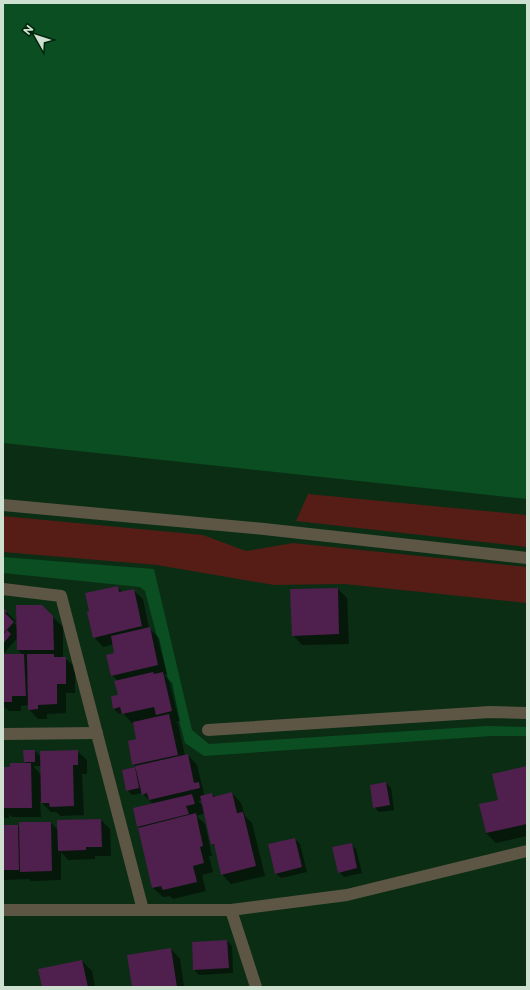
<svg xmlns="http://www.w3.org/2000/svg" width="530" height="990" font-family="Montserrat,sans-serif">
  <rect width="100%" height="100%" fill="#0a2d14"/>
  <g fill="#551d16">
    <path d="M308,494L527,515V547L296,521Z"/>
    <path d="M3,516L203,535L246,551L293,543L527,567V603L344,584L274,585L157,565L3,552Z"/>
  </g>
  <g fill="#0a4e22">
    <path d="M3,3H527V499L3,443Z"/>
    <path d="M3,557L154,569L192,730L209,744L487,726L527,727V736H492L204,756L185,743L145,591L140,587L3,573Z"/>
  </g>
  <g fill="#0007" fill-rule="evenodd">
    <path d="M117,587L123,592L133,590L143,599L149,628L159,638L167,674L164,675L172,683L180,721L176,722L178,724L185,756L188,755L197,765L202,786L203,788L204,796L212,794L215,797L232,793L241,803L245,816L252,823L265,876L231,884L222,874L216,848L212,844L205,813L196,816L205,824L212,856H209L213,872L202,875L206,891L173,899L170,896L163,897L153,888L138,826L153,804L142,793L132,795L127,790L123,770L136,767L133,764L138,740L134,723H132L123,713L119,714L114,709L112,697L119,698L118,681L112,675L116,654L114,644L103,647L94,637ZM202,800L203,806L198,801Z"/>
    <path d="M338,589L347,598L349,644L302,645L293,635Z"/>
    <path d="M41,606L63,627V658H65L75,667V693H66V713L47,714V719H38L29,709V705L21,706V711H9L3,706V655H23L18,650V637L3,654V609L16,621L14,623L18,627Z"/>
    <path d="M35,751L41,757L77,751L87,760V774H82L84,815L61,816L56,812H51L40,801L41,817H12L9,814V818H3V768H11L27,764L25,762ZM33,766H41V775Z"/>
    <path d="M527,767V836L496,843L486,833L480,805L499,800Z"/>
    <path d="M386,783L391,788L394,810L379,812L374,807Z"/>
    <path d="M101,820L110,829L111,856H95V859L68,860L61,852V880L31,881L29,879L3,880V826H18L20,828L51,823L58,830Z"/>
    <path d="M295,839L300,844L307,872L281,878L276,874Z"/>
    <path d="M351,844L356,849L362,873L344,877L339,872Z"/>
    <path d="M227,941L232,946L233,973L199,975L194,970Z"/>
    <path d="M171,949L180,959L184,987H133Z"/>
    <path d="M82,961L92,971L95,987H43Z"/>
  </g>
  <g fill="#4f1f4d">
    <path d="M118,586L119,592L134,589L142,626L93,638L87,612L89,611L85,593Z"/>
    <path d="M338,588L339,634L292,636L290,589Z"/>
    <path d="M16,605H42L53,616L54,650H17Z"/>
    <path d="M3,608L7,611L5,613L14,622L3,634Z"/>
    <path d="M150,627L158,665L111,676L106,655L114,653L111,636Z"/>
    <path d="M7,630L11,634L3,644V635Z"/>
    <path d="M3,654H24L26,696H12V702H3Z"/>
    <path d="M27,654H54V657H66V684H57V704L38,705V709L28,710Z"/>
    <path d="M153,672L154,674L163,672L172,711L156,715L154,707L122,714L120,707L113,709L111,696L118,695L114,681Z"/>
    <path d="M169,714L178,755L132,765L128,741L136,739L133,722Z"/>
    <path d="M23,750H35V762H24Z"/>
    <path d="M78,750V765H73L74,806L50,807L49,803H41L40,751Z"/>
    <path d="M188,754L194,783L199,782L200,788L149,800L147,793L142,795L135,766Z"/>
    <path d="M10,763H31L32,808H3V767H10Z"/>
    <path d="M527,766V824L486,833L479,804L498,800L492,774Z"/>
    <path d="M135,767L139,788L126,791L122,770Z"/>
    <path d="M386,782L390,805L373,808L370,785Z"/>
    <path d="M232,792L237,813L243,812L256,866L221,875L214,844L211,845L200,796L212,793L213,797Z"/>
    <path d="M192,794L195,804L186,806L189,814L137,827L133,808Z"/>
    <path d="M196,813L203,846L200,847L204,863L193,866L197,882L163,890L161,886L152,888L138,828Z"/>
    <path d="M101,819L102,847H86V850L58,851L57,820Z"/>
    <path d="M19,822H51L52,871L20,872Z"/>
    <path d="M3,825H18L19,870H3Z"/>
    <path d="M295,838L302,867L275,874L268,844Z"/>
    <path d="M352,843L357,868L338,873L332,847Z"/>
    <path d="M227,940L229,968L193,970L192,942Z"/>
    <path d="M171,948L177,987H132L127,955Z"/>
    <path d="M82,960L88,987H42L38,969Z"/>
  </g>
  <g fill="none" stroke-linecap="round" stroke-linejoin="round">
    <g stroke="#5d5645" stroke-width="12">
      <path d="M3,505L264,529L527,558"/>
      <path d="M3,589L61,596L143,910"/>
      <path d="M208,730L490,712L527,713"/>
      <path d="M3,734L97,733"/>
      <path d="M3,910H231L347,895L527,851"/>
      <path d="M231,910L256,987"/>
    </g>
  </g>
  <rect width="530" height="990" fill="none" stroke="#cee1d0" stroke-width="8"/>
  <g transform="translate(36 36) rotate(309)" stroke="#01230a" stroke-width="3" paint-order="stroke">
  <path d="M0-3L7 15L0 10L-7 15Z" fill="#cee1d0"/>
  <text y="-6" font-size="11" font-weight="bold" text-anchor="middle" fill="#cee1d0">N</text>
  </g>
</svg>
